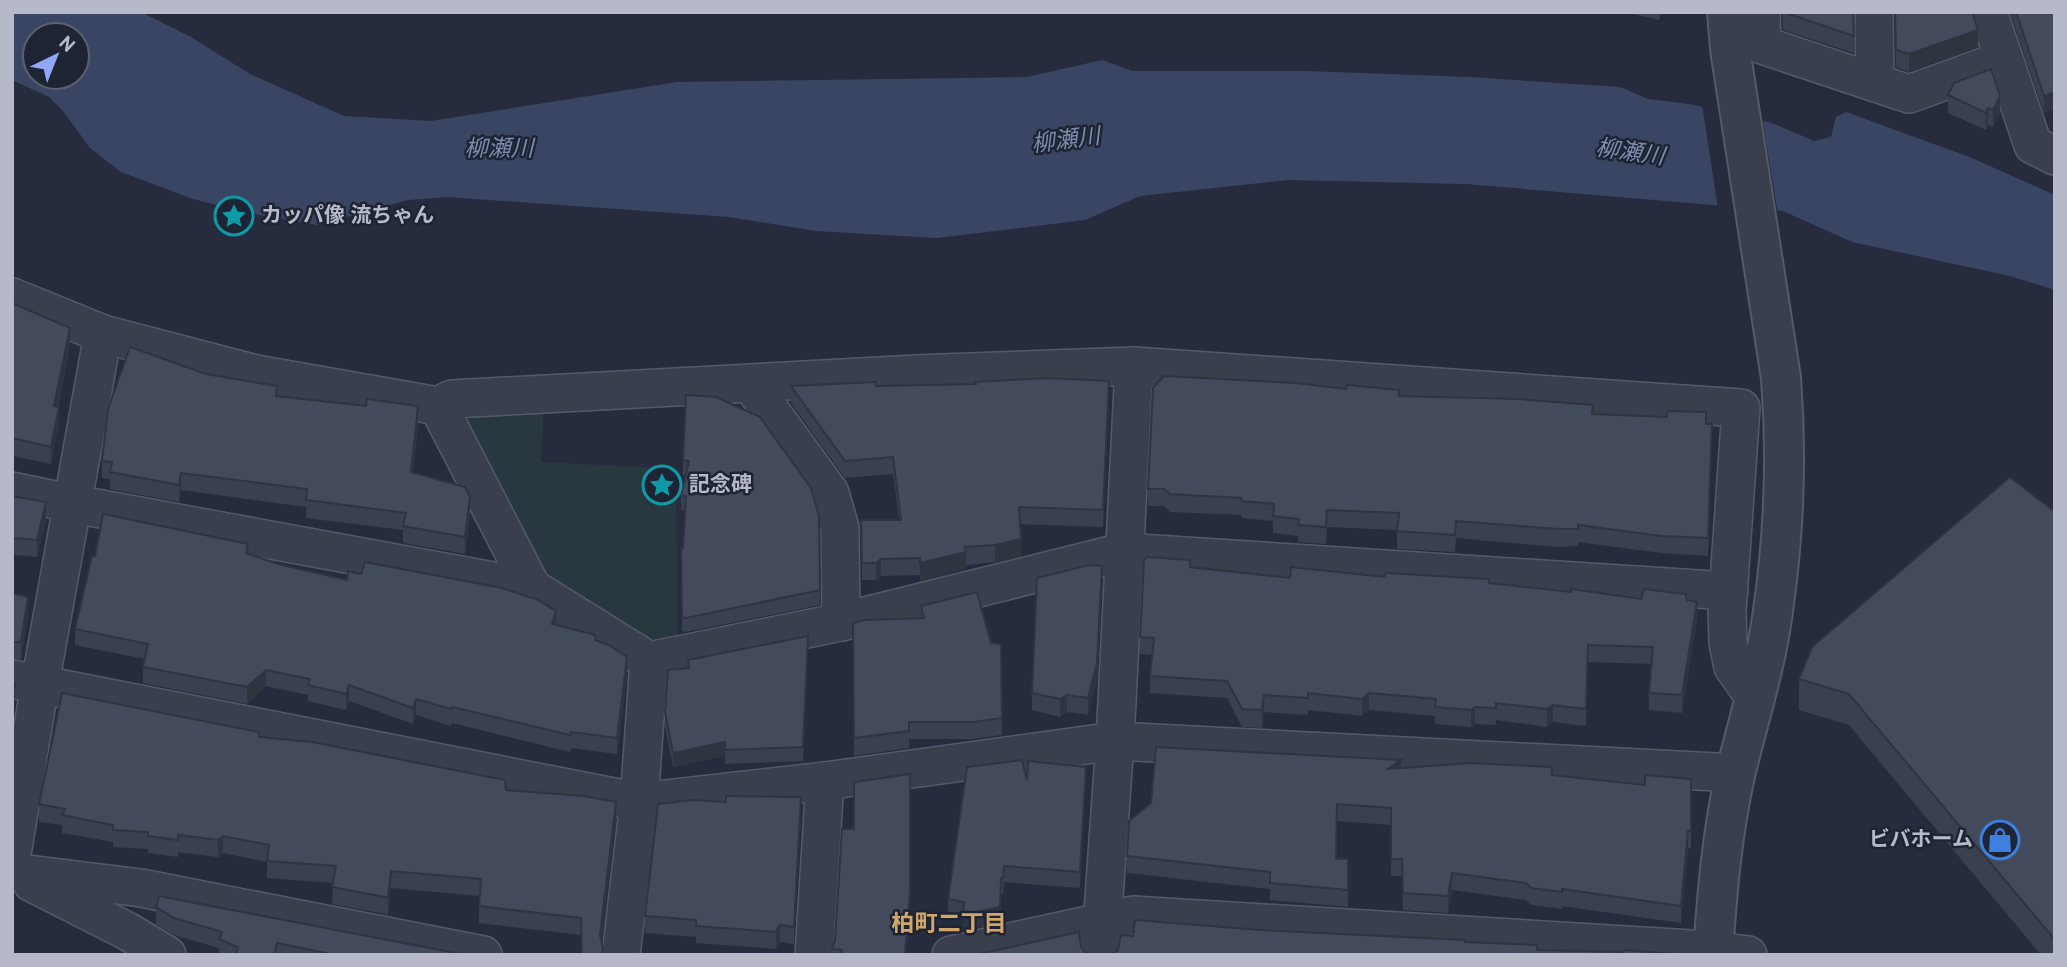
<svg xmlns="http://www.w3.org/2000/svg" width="2067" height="967" font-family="Overpass,'Noto Sans JP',sans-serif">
  <rect width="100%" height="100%" fill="#262c3d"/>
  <path fill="#28383e" d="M544,406L541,462L676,469L678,641L645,646L554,586L460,425L466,407Z"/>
  <path fill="#3a4564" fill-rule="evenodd" d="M12,12H141L191,37L250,74L344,116L431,121L677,82L1027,77L1102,60L1133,71H1306L1469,77L1620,87L1648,99L1689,104L1772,123L1814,141L1831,137L1836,117L1846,112L1972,158L2055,195V290L2010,276L1852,242L1783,211L1466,184L1288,180L1140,196L1085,220L937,238L816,231L729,217L447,197L408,200L317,225L249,213L193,199L121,172L90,148L63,111L49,97L12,80ZM35,35H77V77H35Z"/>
  <path fill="#262c3d" d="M1702,104L1762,117L1778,214L1718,209Z"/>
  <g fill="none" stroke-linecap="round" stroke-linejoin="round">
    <defs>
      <g id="minor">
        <path d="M1761,12L1762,45L1909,94L2003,60"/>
        <path d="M1874,12L1875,82"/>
        <path d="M1988,12L2033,145L2055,156"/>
        <path d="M12,297L103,334L256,374L438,406L452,399L916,374L1134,366L1741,408L1727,611L1728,643L1733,667L1755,698"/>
        <path d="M751,384L830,493L840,528L841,622"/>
        <path d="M438,406L532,588"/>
        <path d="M12,491L74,504L532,588L649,661L841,622L1123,552L1729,591"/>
        <path d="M12,679L639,802L825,781L1115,741L1736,773"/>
        <path d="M12,854L40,684L103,334"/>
        <path d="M12,872L141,888L483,955"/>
        <path d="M32,883L127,931L167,955"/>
        <path d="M621,955L639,802L649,661"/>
        <path d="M814,955L825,781"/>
        <path d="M951,955L1133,915L1692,949L1748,955"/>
        <path d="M1100,955L1115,741L1134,366"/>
      </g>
      <path id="tertiary" d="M1713,955C1717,893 1722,832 1736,771C1749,718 1766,665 1773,611C1784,534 1787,455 1781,378L1730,49L1727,12"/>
    </defs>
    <use href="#minor" stroke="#545a68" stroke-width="40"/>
    <use href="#tertiary" stroke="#545a68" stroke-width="42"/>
    <use href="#minor" stroke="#3a3f4e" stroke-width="37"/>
    <use href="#tertiary" stroke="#3a3f4e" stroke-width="38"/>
  </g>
  <g fill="#39404f">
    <path d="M1624,12H1661L1659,20Z"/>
    <path d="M1782,12H1853L1854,53L1783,30Z"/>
    <path d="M1895,12L1978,47L1909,72L1896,67Z"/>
    <path d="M2010,12H2055V109L2044,113Z"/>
    <path d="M1954,83L2000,113L1993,127L1988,125L1986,130L1948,113V95Z"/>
    <path d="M12,303L70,346L58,407L59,424L51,464L12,456Z"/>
    <path d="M206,374L277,396L418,424L413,473L470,514L465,554L403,543V530L306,518V507L181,490L179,502L110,489V479L102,478V461Z"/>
    <path d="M791,386H876L1109,398L1103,527L1020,524L1021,556L995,562L966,565V569L920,581V575L881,576L876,580H862L861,520H899L893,474L845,478L791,403Z"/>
    <path d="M686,395L819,516L820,605L686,632L682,631L681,548H683L685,511L681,510V496L686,475H683V460Z"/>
    <path d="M1399,396L1593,414L1706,424L1712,441L1708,556L1661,553L1578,542V546L1558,547L1456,538L1455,552L1397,549V530L1327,527L1326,544L1298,542V536L1273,533V521L1242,518L1241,515L1170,512L1164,506H1148V489Z"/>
    <path d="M12,496L46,520L37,557L13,555Z"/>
    <path d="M2055,512V955H2041L1849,725L1799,710V679Z"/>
    <path d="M248,554L278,564L556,625L596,640L627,674L617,754L571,748L570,752L452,723L451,726L416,715L413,724L349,701L346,710L308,701V695L266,686L247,704L143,683V667L145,659L75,645V629L95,556Z"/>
    <path d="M1190,567L1290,578L1384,577L1489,583L1697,619L1682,713L1649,710V693L1652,664L1588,662L1586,726L1553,722L1547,727L1496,720V725L1475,724L1471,727L1435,724V716L1369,710L1362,716L1308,710V715L1264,712L1262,728L1242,727L1227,698L1150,693V676L1152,655L1140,654V637Z"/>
    <path d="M1102,584L1097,680L1088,715L1067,712L1060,717L1032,710V693Z"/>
    <path d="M12,593L28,615L21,659H12Z"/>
    <path d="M921,606L991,643L1001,644L1002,735L973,739H909V748L854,756L853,623L921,619Z"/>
    <path d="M808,650L803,761L725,764V756L673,767L665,726V712L688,669Z"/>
    <path d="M259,737L506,790L616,819L601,942L603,955H582L581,935L479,923V896L391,888L388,915L385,914L332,904L333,883L267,878V862L223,853L218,857L178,852V857L148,853V849L113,847V842L62,833V825L39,822V804Z"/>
    <path d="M1401,768L1552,775L1645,785L1691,779V849L1688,848L1681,923L1562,906V909L1531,905L1526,900L1452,890L1448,913L1403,910L1402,876H1391V825L1337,821L1336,859H1348V907L1270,900V889L1127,873V856Z"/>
    <path d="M1027,780L1086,783L1080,888L1004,882L1003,894H1001L1000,923L963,931V918L948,915V899Z"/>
    <path d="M801,814L794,944L780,942L776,949L696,943V937L645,933V916Z"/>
    <path d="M910,906L906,955H832V949L835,940Z"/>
    <path d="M156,907L466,955H219V948L174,935L156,924Z"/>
  </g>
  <g fill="#2e3440">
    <path d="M1978,30V47L1909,72V54Z"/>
    <path d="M2055,92V109L2044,113V96Z"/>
    <path d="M2000,96V113L1993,127V110Z"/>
    <path d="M1988,108V125L1986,130V113Z"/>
    <path d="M70,328V346L54,423V406Z"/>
    <path d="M1109,381V398L1103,527V510Z"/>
    <path d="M418,406V424L411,490V472Z"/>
    <path d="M59,407V424L51,464V447Z"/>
    <path d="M181,473V490L179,502V485Z"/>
    <path d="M470,497V514L465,554V537Z"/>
    <path d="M46,502V520L37,557V540Z"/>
    <path d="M1021,539V556L995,562V545Z"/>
    <path d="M966,552V569L920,581V563Z"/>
    <path d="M881,559V576L876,580V563Z"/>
    <path d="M1102,566L1097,680L1088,715V698Z"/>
    <path d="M28,597V615L21,659V642Z"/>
    <path d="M1697,602V619L1682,713V695Z"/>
    <path d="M556,611V628L552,624Z"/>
    <path d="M627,657V674L617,754V738Z"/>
    <path d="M266,670V686L247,704V687Z"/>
    <path d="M15,684V701L12,718V700Z"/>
    <path d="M349,685V701L346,710V694Z"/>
    <path d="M1369,693V710L1362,716V699Z"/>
    <path d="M1067,695V712L1060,717V699Z"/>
    <path d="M1264,695V712L1262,728V710Z"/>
    <path d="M416,699V715L413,724V708Z"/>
    <path d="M1553,705V722L1547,727V709Z"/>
    <path d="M1475,707V724L1471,727V710Z"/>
    <path d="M725,742V756L673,767V753Z"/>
    <path d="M1401,760V777L1388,769Z"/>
    <path d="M1086,767V783L1080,888V872Z"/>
    <path d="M801,797V814L794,944V927Z"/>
    <path d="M616,802V819L600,953V935Z"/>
    <path d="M1688,831V848L1681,923V906Z"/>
    <path d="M223,836V853L218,857V840Z"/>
    <path d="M391,871V888L388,915V898Z"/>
    <path d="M1452,873V890L1448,913V896Z"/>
    <path d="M1001,878L1000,923L963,931V915Z"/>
    <path d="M910,890V906L906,955H905Z"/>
    <path d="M780,925V942L776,949V932Z"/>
  </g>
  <g fill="#424a5c" stroke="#2e3440" stroke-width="2">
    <path d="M1783,12H1853L1854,36Z"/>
    <path d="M1895,12H1972L1978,30L1909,54L1896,50Z"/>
    <path d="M2016,12H2055V92L2044,96Z"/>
    <path d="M1991,69L2000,96L1993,110L1988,108L1986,113L1948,95L1954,83Z"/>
    <path d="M12,303L70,328L54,406L59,407L51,447L12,438Z"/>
    <path d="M130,347L206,374L277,386L276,396L366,406L367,399L418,406L411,472L465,487L470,497L465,537L403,526L406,513L306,500L307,489L181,473L179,485L110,472L112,462L102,461L108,409Z"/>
    <path d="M1164,376L1295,383L1346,389L1347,385L1399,390V396L1519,399L1593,405L1592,414L1667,417V411L1706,412V424H1712L1708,538L1661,536L1578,525V529H1558L1456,521L1455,535L1397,531L1399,513L1327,510L1326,527L1298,525L1299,519L1273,516L1274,504L1242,501L1241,498L1170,494L1164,489H1148L1153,388Z"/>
    <path d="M1046,378L1109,381L1103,510L1019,507L1021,539L995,545L965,547L966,552L920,563V558L881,559L876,563H862L861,520H901L893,457L845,461L791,386L875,382L876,386L976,384L975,382Z"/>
    <path d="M686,395L716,397L760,417L811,488L819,516L820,590L686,618L682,617L681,548H683L686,496H681L689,461L683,460Z"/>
    <path d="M2010,477L2055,512V940L1849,694L1799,679L1812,647Z"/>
    <path d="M12,496L46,502L37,540L13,538L12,548Z"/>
    <path d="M103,514L248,544L246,553L278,564L347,580L348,571L361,574L365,562L502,588L536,599L556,611L552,624L592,634L596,636L595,640L609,645L627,657L617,738L571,732L570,735L452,707L451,709L416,699L413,708L349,685L346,694L308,685L310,679L266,670L247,687L143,667L148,644L75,629L92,556H95Z"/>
    <path d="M1147,557L1190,560V567L1290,578L1291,567L1384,577L1386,573L1489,579V583L1571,592V589L1641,599L1644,589L1685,594L1687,600L1697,602L1682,695L1649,693L1653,647L1588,645L1586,709L1553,705L1547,709L1496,703V708L1475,707L1471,710L1435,707L1436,699L1369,693L1362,699L1308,693V698L1264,695L1262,710L1242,709L1227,681L1150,676L1154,638L1140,637L1144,560Z"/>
    <path d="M1089,565L1102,566L1097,663L1088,698L1067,695L1060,699L1032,693L1037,578Z"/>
    <path d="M977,592L991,643L1001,644L1002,718L973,722H909V731L854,738L853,623L865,620L924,618L921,606Z"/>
    <path d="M12,593L28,597L21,642H12Z"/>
    <path d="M808,636L803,747L725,750V742L673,753L665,712L668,670L689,668L688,660Z"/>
    <path d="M12,683L15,684L12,700Z"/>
    <path d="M62,693L259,732V737L312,742L505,780L506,790L584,796L616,802L600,935L603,948L602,955H582L581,918L479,906L481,879L391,871L388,898L385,897L332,887L336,866L267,861L269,845L223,836L218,840L178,835V840L148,836V832L113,830V825L62,815L65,809L39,804Z"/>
    <path d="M1156,747L1401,760L1388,769L1470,763L1552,767V775L1645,785V775L1691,779V831H1688L1681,906L1562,889V892L1531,888L1526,883L1452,873L1448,896L1403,893L1402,859H1391V808L1337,804L1336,859H1348V890L1270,883V872L1127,856L1129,821L1151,803Z"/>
    <path d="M1022,760L1027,780L1028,761L1086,767L1080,872L1004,866L1003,878H1001L1000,907L963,915L964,902L948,899L967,767Z"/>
    <path d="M910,774V890L905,955H841L842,950L832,949L835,940L842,829H854V782Z"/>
    <path d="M726,796L801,797L794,927L780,925L776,932L696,926V920L645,916L658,804L692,800L726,802Z"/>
    <path d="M159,896L466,955H336L277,943L274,955H237L236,954L238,947L219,939L222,932L174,918L156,907Z"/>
    <path d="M1135,920L1261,930L1465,940V942L1537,945V950L1624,952V950L1677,954L1112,955L1118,950L1121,935L1133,936Z"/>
    <path d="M1079,932L1081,947L1087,955H974Z"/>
  </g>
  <defs>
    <symbol id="sight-ring" viewBox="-11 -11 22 22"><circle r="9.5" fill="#1e2433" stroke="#0f9aa8" stroke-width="1.5"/><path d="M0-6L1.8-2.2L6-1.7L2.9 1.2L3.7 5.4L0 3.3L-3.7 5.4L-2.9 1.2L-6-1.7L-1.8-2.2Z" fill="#0f9aa8"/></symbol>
    <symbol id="shop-ring" viewBox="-11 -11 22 22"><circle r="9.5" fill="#1e2433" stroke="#3f7fe0" stroke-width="1.5"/><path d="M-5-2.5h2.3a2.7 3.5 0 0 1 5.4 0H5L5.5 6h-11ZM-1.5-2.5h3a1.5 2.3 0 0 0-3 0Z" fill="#3f7fe0"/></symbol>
  </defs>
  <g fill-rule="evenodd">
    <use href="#sight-ring" x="212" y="194" width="44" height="44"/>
    <use href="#sight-ring" x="640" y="463" width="44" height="44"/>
    <use href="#shop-ring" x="1978" y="818" width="44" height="44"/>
  </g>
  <g text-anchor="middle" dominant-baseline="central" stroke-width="5" stroke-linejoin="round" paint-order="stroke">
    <g font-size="21" font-weight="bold" fill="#b6bac8" stroke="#1e2433" text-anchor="start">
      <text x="261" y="216">カッパ像 流ちゃん</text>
      <text x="689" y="485">記念碑</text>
      <text x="1973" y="840" text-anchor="end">ビバホーム</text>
    </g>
    <g font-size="23" font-style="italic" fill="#7e8caf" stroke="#1e2433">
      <text transform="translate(1066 142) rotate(-7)">柳瀬川</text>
      <text x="499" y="150">柳瀬川</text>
      <text transform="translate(1630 154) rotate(8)">柳瀬川</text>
    </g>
    <g font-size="23" font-weight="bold" fill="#d0a669" stroke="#1e2433">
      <text x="949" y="925">柏町二丁目</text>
    </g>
  </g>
  <rect width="2067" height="967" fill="none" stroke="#b6bac8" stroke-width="28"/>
  <g transform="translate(56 56) rotate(43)"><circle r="33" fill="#1e2433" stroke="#5b606f" stroke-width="2"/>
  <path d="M0-5L12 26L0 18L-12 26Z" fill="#90a7f3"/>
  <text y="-10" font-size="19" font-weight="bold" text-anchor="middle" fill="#b6bac8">N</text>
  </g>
</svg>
